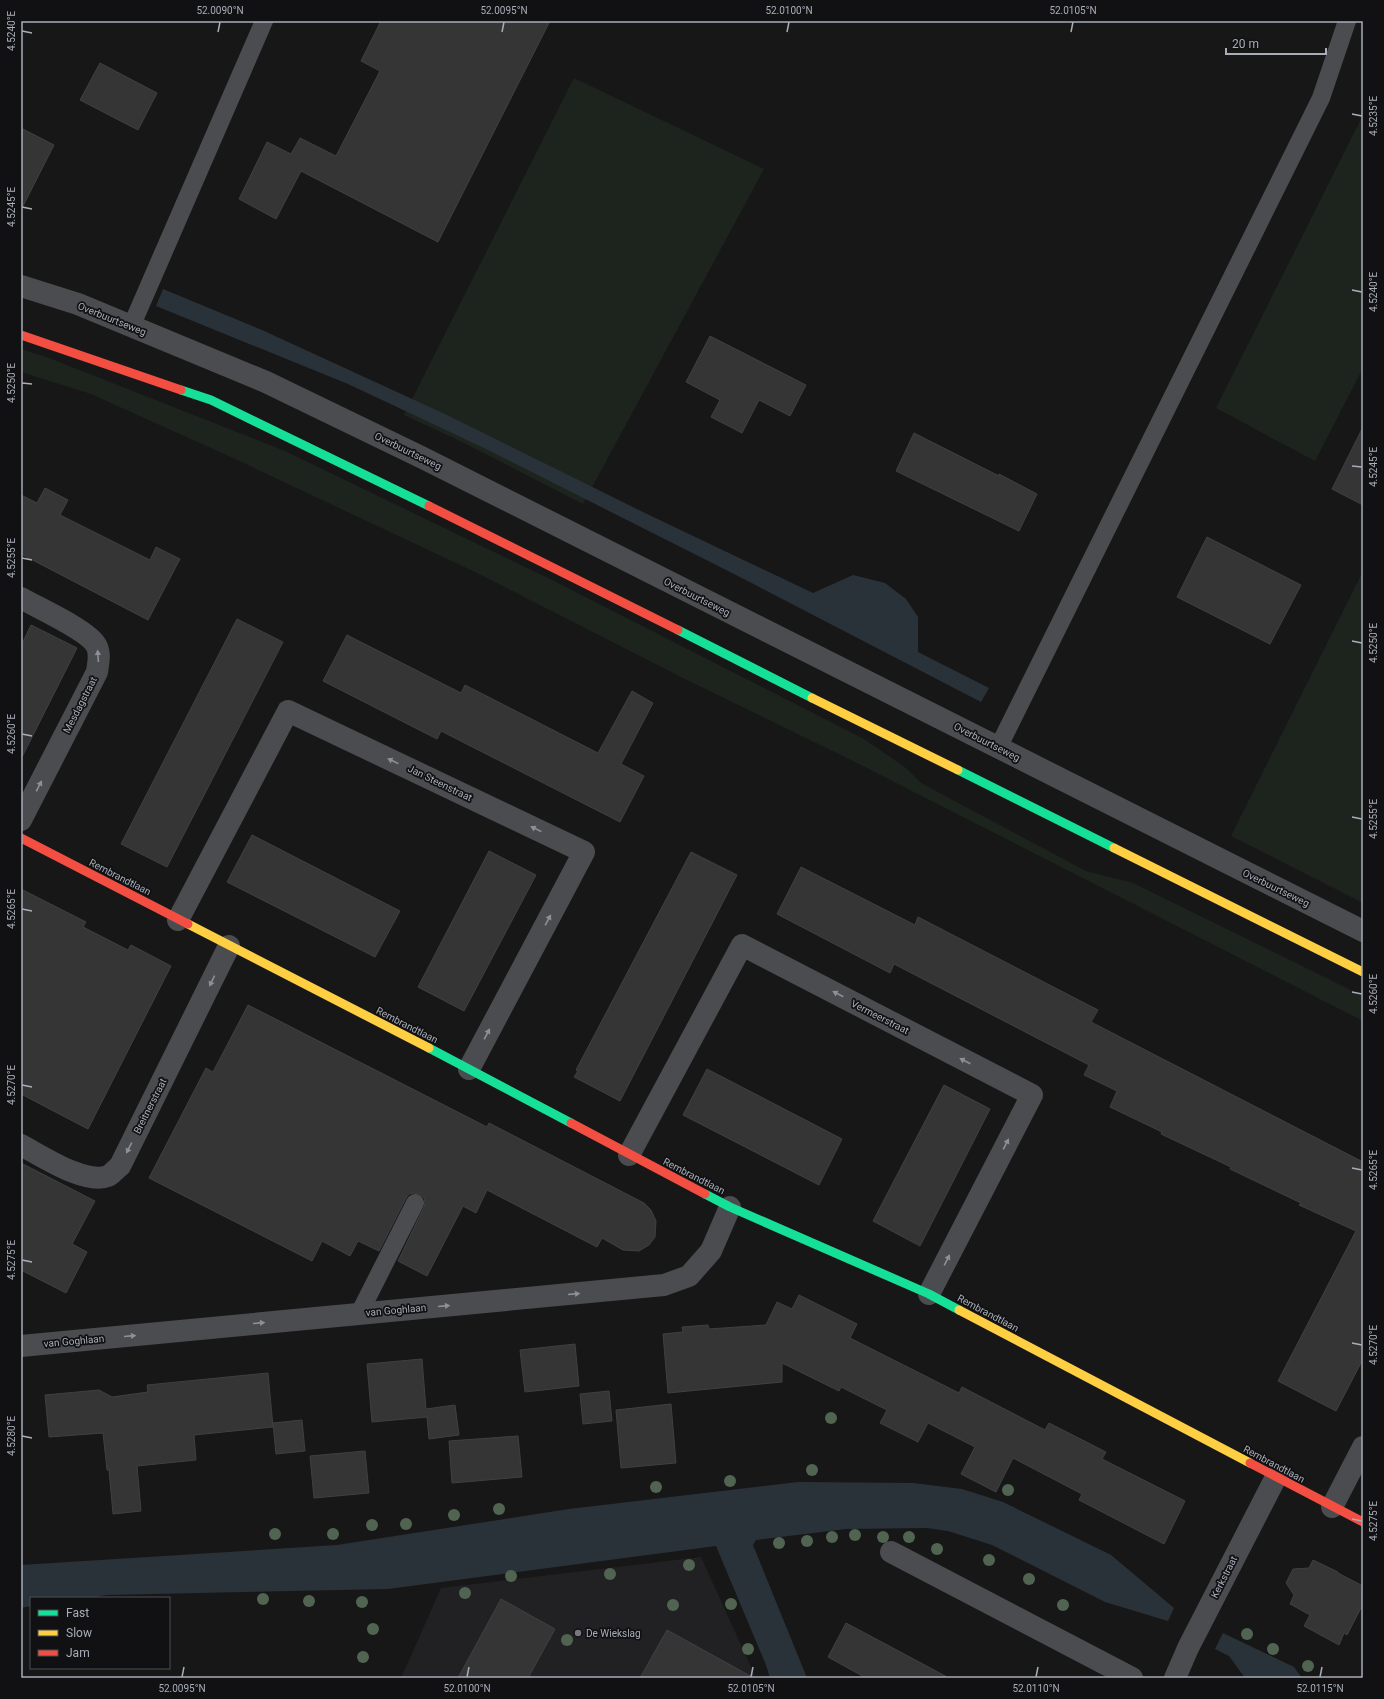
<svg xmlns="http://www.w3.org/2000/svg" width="1384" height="1699" font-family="Roboto,sans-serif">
  <rect width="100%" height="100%" fill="#171717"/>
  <path fill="#212123" d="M701,1557L756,1678H401L441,1588Z"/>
  <g fill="#1d241e">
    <path d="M574,78L764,169L583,504L462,442L404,415Z"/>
    <path d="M1363,115V368L1315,461L1216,408Z"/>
    <path d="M21,349L49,358L285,451L554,581L864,739L906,768L921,783L1086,871L1133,883L1363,996V1021L855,762L685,679L475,572L233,458L91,394L21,372Z"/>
    <path d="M1363,571V903L1231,836Z"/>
  </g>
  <g fill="#2a3239">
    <path d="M163,289L262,330L447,415L647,514L813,593L853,575L885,583L906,599L918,617V652L989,688L981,702L738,576L484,448L348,384L156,306Z"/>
    <path d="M798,1482L913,1483L962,1489L1003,1502L1111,1555L1174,1608L1168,1621L1105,1602L992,1545L948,1531L927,1528L846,1529L756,1540L753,1545L807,1678H770L766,1665L716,1546L388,1589L107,1595L88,1598H31V1606L21,1608V1565L337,1545L569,1509Z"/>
    <path d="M1223,1633L1294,1667L1302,1678H1245L1229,1656L1215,1649Z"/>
  </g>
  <g fill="#353536" stroke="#3f4043">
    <path d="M381,21H550L438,242L301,171L276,219L239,199L267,142L291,154L300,138L336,156L380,71L361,61Z"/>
    <path d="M100,63L157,93L138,130L80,100Z"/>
    <path d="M21,128L54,145L21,210Z"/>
    <path d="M710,336L806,385L790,416L759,400L742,433L711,417L720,400L686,382Z"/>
    <path d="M1363,427V505L1332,489Z"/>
    <path d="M914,433L999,476V474L1037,494L1019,531L896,471Z"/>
    <path d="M45,488L68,500L60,515L150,560L156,547L180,559L148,620L21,554V495L37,503Z"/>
    <path d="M1207,537L1301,585L1270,644L1177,597Z"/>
    <path d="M237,619L283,642L167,867L121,844Z"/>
    <path d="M31,625L77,648L21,759V646Z"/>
    <path d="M347,635L461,693L465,685L598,753L632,691L653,703L621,764L644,776L620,822L441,731L437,739L323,681Z"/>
    <path d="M252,835L400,911L375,957L227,882Z"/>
    <path d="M489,851L536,875L464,1011L418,987Z"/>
    <path d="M691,852L737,875L620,1101L574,1077L578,1071L576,1070Z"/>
    <path d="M801,867L915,925L918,917L1098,1010L1091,1022L1363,1162V1359L1336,1411L1278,1381L1356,1231L1299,1205L1301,1203L1230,1169L1231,1167L1161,1134L1162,1132L1110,1107L1117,1091L1084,1075L1089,1065L894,964L890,973L777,914Z"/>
    <path d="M21,889L86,922L83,927L128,950L131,945L171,966L88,1129L21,1094Z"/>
    <path d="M248,1005L487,1127L489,1123L644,1203L651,1210L656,1221L655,1237L649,1245L639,1251L623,1250L602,1238L597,1247L487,1190L476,1213L463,1206L427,1276L398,1261L424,1207L425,1202L424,1198L419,1194L414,1193L409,1194L406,1198L379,1251L358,1241L350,1256L322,1241L312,1261L149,1178L206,1068L213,1072Z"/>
    <path d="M707,1069L842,1139L819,1185L683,1115Z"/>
    <path d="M944,1085L990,1109L920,1246L873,1221Z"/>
    <path d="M21,1163L95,1201L72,1244L87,1252L66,1293L21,1270Z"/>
    <path d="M799,1295L857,1324L850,1338L959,1393L962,1387L1045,1430L1049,1423L1106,1452L1102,1459L1185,1501L1164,1544L1079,1500L1082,1494L1013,1458L996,1492L961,1474L975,1447L928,1423L918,1442L880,1423L887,1410L841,1387L839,1391L782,1363V1382L668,1393L663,1334L683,1332L682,1327L708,1325L709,1329L766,1325L777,1302L792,1309Z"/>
    <path d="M575,1344L579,1386L525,1392L520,1350Z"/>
    <path d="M422,1359L426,1409L455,1405L459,1435L429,1439L427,1417L372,1422L367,1364Z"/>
    <path d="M268,1373L273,1427L194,1435L196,1460L137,1466L141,1511L113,1514L109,1470H107L103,1433L49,1437L45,1395L99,1390L112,1397L148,1392L147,1385Z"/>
    <path d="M609,1391L612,1421L583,1424L580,1394Z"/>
    <path d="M671,1404L676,1463L621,1468L616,1410Z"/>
    <path d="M302,1420L305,1451L276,1454L273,1423Z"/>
    <path d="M518,1436L522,1477L452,1483L449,1441Z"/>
    <path d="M365,1451L369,1493L314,1498L310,1456Z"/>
    <path d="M1313,1560L1338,1572V1573L1363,1586V1604L1347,1635L1344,1633L1339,1645L1304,1626L1310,1615L1290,1604L1294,1595L1286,1583L1293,1569L1309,1568Z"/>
    <path d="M501,1599L555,1629L528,1678H458Z"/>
    <path d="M846,1623L893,1648L949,1678H866L828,1657Z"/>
    <path d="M667,1630L754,1678H640Z"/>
  </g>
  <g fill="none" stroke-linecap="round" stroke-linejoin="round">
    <g stroke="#4b4c50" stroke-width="18">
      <path d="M131,327L264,21"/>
      <path d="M998,748L1321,98L1347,21"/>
      <path d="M359,1314L415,1203"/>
    </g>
    <g stroke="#4b4c50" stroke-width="22">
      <path d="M21,286L78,304L266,382L423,458L1363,931"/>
      <path d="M21,598C38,608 88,630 96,645C101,653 98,664 97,672L21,820"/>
      <path d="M178,920L288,711L584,852L469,1069"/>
      <path d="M21,1145C42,1156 85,1185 108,1176C112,1174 116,1169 120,1166L229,946"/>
      <path d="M629,1155L742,945L1032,1095L929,1294"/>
      <path d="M21,1346L664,1285L689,1276L711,1251L730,1207"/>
      <path d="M1332,1507L1363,1447"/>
      <path d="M891,1552L1132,1678"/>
      <path d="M1175,1678L1188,1648L1276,1477"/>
    </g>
    <g stroke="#16e098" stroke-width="9">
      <path d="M181,390L211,400L429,506"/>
      <path d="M678,630L812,698"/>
      <path d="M958,770L1114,848"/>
      <path d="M429,1048L571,1123"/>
      <path d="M705,1194L730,1207L929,1294L959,1310"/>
    </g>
    <g stroke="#ffcf43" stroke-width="9">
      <path d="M812,698L958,770"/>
      <path d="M1114,848L1363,972"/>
      <path d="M188,924L429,1048"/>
      <path d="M959,1310L1250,1463"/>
    </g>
    <g stroke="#f24e42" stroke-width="9">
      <path d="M21,335L181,390"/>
      <path d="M429,506L678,630"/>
      <path d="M21,838L188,924"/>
      <path d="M571,1123L705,1194"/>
      <path d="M1250,1463L1363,1522"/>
    </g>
  </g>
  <g fill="#506451">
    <circle cx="831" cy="1418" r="6"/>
    <circle cx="812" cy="1470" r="6"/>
    <circle cx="730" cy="1481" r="6"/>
    <circle cx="656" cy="1487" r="6"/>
    <circle cx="1008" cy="1490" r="6"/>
    <circle cx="499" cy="1509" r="6"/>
    <circle cx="454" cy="1515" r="6"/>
    <circle cx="406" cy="1524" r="6"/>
    <circle cx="372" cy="1525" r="6"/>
    <circle cx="275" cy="1534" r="6"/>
    <circle cx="333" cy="1534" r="6"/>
    <circle cx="855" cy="1535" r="6"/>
    <circle cx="832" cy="1537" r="6"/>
    <circle cx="883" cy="1537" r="6"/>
    <circle cx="909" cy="1537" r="6"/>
    <circle cx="807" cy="1541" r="6"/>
    <circle cx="779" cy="1543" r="6"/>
    <circle cx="937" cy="1549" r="6"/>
    <circle cx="989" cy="1560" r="6"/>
    <circle cx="689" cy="1565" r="6"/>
    <circle cx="610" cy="1574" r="6"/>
    <circle cx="511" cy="1576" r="6"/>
    <circle cx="1029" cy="1579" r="6"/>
    <circle cx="465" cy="1593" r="6"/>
    <circle cx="263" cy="1599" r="6"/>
    <circle cx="309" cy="1601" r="6"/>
    <circle cx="362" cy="1602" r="6"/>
    <circle cx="731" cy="1604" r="6"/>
    <circle cx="673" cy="1605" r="6"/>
    <circle cx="1063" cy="1605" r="6"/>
    <circle cx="373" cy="1629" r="6"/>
    <circle cx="1247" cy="1634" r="6"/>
    <circle cx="567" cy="1640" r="6"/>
    <circle cx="748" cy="1649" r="6"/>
    <circle cx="1273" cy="1649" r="6"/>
    <circle cx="363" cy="1657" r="6"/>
    <circle cx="1308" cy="1666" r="6"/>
  </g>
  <defs><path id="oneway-solid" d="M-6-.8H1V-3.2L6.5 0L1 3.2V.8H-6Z"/></defs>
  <g fill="#8c9099">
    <use href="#oneway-solid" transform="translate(98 656) rotate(-94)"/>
    <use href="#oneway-solid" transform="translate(393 761) rotate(-154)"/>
    <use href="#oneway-solid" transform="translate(39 786) rotate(-63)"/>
    <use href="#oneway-solid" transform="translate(536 829) rotate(-154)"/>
    <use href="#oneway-solid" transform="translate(548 920) rotate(-62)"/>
    <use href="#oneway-solid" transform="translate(212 981) rotate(116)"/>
    <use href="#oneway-solid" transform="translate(838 994) rotate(-153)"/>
    <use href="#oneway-solid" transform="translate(487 1034) rotate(-62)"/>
    <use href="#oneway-solid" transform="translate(965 1061) rotate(-153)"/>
    <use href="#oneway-solid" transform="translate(1006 1144) rotate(-63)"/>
    <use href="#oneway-solid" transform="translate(129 1148) rotate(117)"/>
    <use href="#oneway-solid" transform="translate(947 1260) rotate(-63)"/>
    <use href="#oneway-solid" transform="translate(574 1294) rotate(-5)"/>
    <use href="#oneway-solid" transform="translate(444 1306) rotate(-5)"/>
    <use href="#oneway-solid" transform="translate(259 1323) rotate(-5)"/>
    <use href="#oneway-solid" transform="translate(130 1336) rotate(-5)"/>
  </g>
  <path fill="none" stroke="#a8adb8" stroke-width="1.5" d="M22,31L32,33M218,32L220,22M502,32L504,22M787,32L789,22M1071,32L1073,22M1352,114L1362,116M22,207L32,209M1352,290L1362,292M22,383L32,384M1352,466L1362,467M22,558L32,560M1352,641L1362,643M22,734L32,736M1352,817L1362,819M22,909L32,911M1352,992L1362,994M22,1085L32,1087M1352,1168L1362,1170M22,1260L32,1262M1352,1343L1362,1345M22,1436L32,1438M1352,1519L1362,1521M182,1677L184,1667M467,1677L469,1667M751,1677L753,1667M1036,1677L1038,1667M1320,1677L1322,1667"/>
  <circle fill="#757880" stroke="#111113" stroke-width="1.5" cx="578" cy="1633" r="4"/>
  <g text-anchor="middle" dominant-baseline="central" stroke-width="3.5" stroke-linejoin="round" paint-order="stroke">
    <g font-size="10" fill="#a8adb8" stroke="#111113">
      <text transform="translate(112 319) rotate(22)">Overbuurtseweg</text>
      <text transform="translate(408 451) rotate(26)">Overbuurtseweg</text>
      <text transform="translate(697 597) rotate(27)">Overbuurtseweg</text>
      <text transform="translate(80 705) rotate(-63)">Mesdagstraat</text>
      <text transform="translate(987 742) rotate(27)">Overbuurtseweg</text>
      <text transform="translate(440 783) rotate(26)">Jan Steenstraat</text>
      <text transform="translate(120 877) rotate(27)">Rembrandtlaan</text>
      <text transform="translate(1276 888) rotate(26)">Overbuurtseweg</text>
      <text transform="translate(880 1017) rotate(27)">Vermeerstraat</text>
      <text transform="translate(407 1025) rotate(27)">Rembrandtlaan</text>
      <text transform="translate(150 1106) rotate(-63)">Breitnerstraat</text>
      <text transform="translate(694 1176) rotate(27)">Rembrandtlaan</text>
      <text transform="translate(396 1310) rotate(-5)">van Goghlaan</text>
      <text transform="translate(988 1313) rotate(28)">Rembrandtlaan</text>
      <text transform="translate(74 1341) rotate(-5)">van Goghlaan</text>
      <text transform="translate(1274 1464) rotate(28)">Rembrandtlaan</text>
      <text transform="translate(1224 1577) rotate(-63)">Kerkstraat</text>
    </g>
    <g font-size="10" fill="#a8adb8" stroke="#111113" text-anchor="start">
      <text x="586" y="1633">De Wiekslag</text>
    </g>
  </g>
  <rect width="1384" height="1699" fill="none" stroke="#111113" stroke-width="44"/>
  <rect x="30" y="1597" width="140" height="72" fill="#111113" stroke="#4d4f55"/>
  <rect x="38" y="1610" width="20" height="6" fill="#16e098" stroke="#4d4f55"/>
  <text x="66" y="1617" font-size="12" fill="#a8adb8">Fast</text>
  <rect x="38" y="1630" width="20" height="6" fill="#ffcf43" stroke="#4d4f55"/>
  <text x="66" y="1637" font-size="12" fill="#a8adb8">Slow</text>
  <rect x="38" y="1650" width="20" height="6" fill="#f24e42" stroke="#4d4f55"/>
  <text x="66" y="1657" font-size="12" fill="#a8adb8">Jam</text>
  <path d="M1226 48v6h100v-6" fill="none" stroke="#a8adb8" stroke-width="2"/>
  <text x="1232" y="48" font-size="12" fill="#a8adb8" stroke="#111113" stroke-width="3" paint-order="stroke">20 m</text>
  <rect x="22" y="22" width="1340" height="1655" fill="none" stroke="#a8adb8" stroke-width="1.5"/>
  <g font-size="10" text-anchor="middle" fill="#a8adb8">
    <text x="220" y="14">52.0090°N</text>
    <text x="504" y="14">52.0095°N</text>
    <text x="789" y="14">52.0100°N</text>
    <text x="1073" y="14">52.0105°N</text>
    <text transform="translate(11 31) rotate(-90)" y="4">4.5240°E</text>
    <text transform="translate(1373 116) rotate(-90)" y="4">4.5235°E</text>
    <text transform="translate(11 207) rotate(-90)" y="4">4.5245°E</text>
    <text transform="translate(1373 292) rotate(-90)" y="4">4.5240°E</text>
    <text transform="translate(11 383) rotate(-90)" y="4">4.5250°E</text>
    <text transform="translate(1373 467) rotate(-90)" y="4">4.5245°E</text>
    <text transform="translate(11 558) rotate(-90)" y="4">4.5255°E</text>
    <text transform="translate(1373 643) rotate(-90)" y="4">4.5250°E</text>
    <text transform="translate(11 734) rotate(-90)" y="4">4.5260°E</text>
    <text transform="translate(1373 819) rotate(-90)" y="4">4.5255°E</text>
    <text transform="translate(11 909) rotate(-90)" y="4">4.5265°E</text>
    <text transform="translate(1373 994) rotate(-90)" y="4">4.5260°E</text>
    <text transform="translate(11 1085) rotate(-90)" y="4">4.5270°E</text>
    <text transform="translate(1373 1170) rotate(-90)" y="4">4.5265°E</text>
    <text transform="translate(11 1260) rotate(-90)" y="4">4.5275°E</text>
    <text transform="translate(1373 1345) rotate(-90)" y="4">4.5270°E</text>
    <text transform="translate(11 1436) rotate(-90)" y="4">4.5280°E</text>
    <text transform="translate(1373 1521) rotate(-90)" y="4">4.5275°E</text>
    <text x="182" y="1692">52.0095°N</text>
    <text x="467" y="1692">52.0100°N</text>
    <text x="751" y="1692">52.0105°N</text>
    <text x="1036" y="1692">52.0110°N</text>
    <text x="1320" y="1692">52.0115°N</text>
  </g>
</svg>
